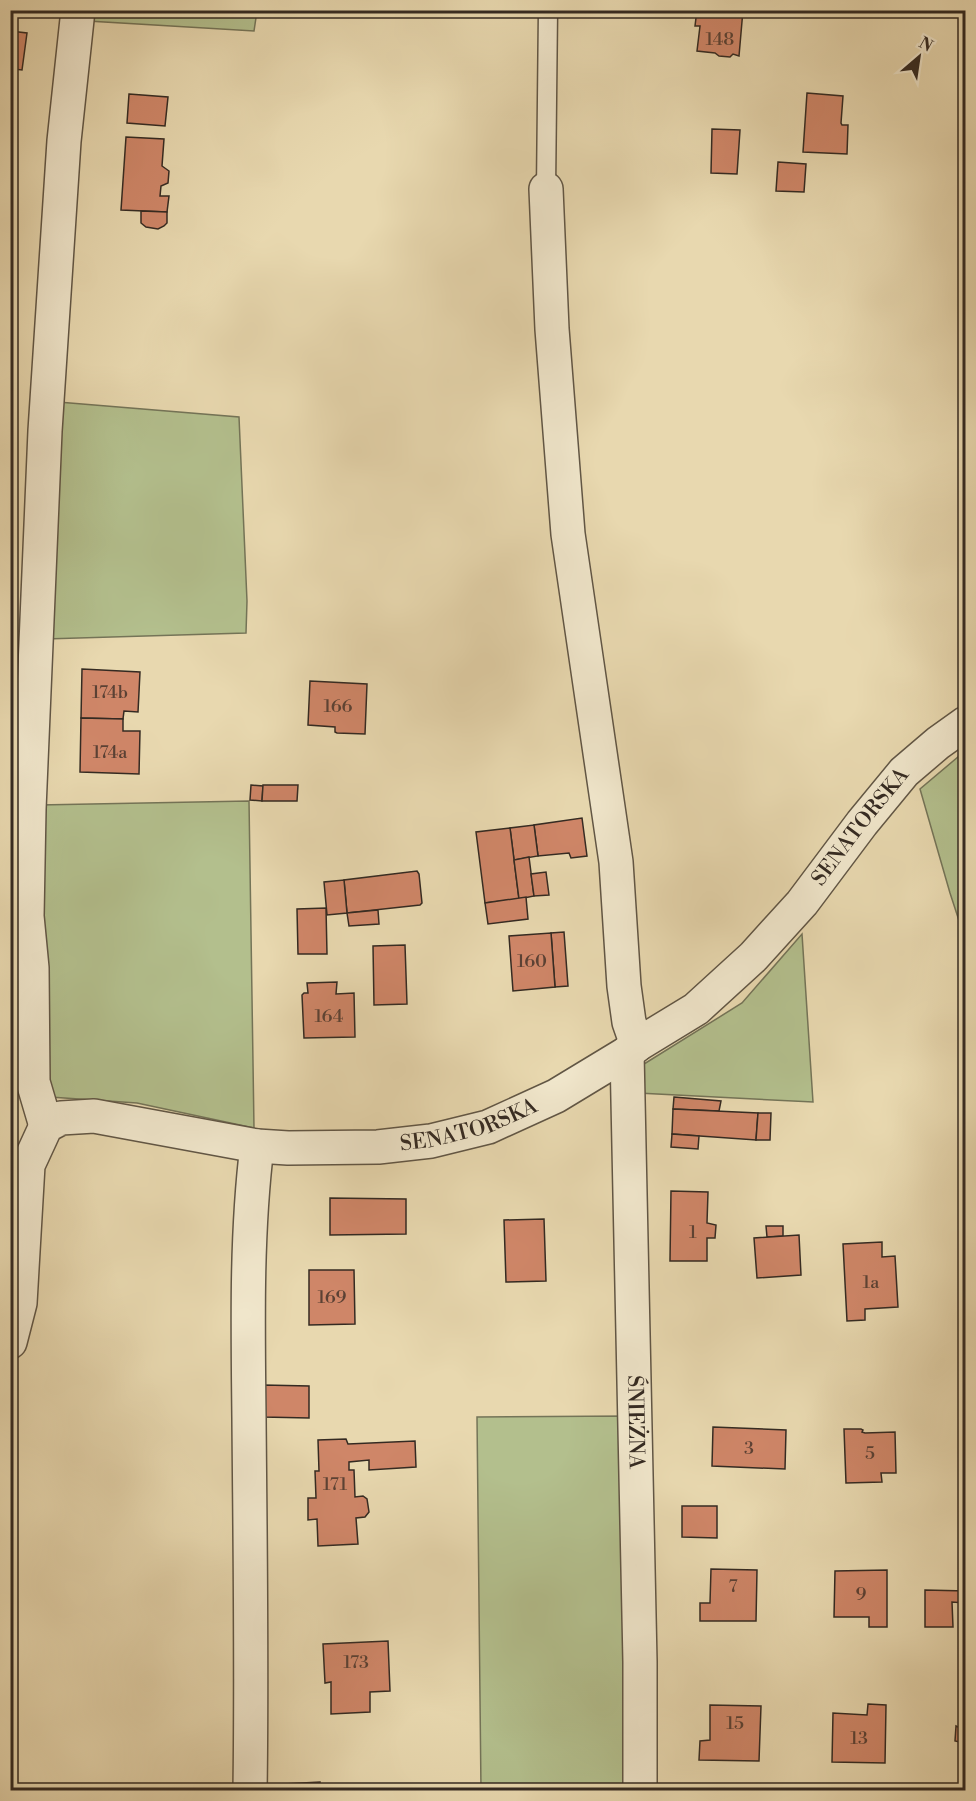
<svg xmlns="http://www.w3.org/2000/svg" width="976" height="1801" font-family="'Libre Bodoni',serif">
  <rect width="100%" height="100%" fill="#e8d8af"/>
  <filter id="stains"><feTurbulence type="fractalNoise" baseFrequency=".00333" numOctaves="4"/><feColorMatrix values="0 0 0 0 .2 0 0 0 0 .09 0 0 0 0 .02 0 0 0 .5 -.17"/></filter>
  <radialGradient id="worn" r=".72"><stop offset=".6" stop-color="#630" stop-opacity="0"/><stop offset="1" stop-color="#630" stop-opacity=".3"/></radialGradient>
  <g fill="#b3bf8d" stroke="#747458" stroke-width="1.5">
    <path d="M90,11H257L254,31L88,21Z"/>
    <path d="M58,402L239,417L247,601L246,633L45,639Z"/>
    <path d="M965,751V939L950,893L920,789Z"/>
    <path d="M249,801L254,1128L137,1103L50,1097L39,805Z"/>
    <path d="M802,934L813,1102L638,1093L636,1069L742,1003Z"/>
    <path d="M628,1416L630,1790H481L477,1417Z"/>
  </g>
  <g fill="#cf8668" stroke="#342a22" stroke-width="1.5">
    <path d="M697,10H743L739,56L733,54L730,57L719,56L715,53L697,51L700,26H695Z"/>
    <path d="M10,31L27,33L22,70L14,69L10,102Z"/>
    <path d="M807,93L843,96L841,123L842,125H848L847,154L803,152Z"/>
    <path d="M129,94L168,97L165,126L127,123Z"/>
    <path d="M712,129L740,130L737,174L711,173Z"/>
    <path d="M126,137L164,139L162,166L169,171L168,183L161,186L160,196H169L167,212L121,210Z"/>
    <path d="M778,162L806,164L804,192L776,191Z"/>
    <path d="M141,211L167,212V223L164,226L158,229L146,227L141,223Z"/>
    <path d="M82,669L140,672L138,712L124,711L123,719L81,718Z"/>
    <path d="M310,681L367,684L365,734L337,733L335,732V727L308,725Z"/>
    <path d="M81,718L123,719V731H140L139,774L80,772Z"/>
    <path d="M251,785L263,786L262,801L250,800Z"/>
    <path d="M263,785H298L297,801H262Z"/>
    <path d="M582,818L587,856L571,858L569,853L538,856L534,825Z"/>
    <path d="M534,825L538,856L514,860L510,828Z"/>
    <path d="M510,828L519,899L485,903L476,832Z"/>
    <path d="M529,857L534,896L519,899L514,860Z"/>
    <path d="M417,871L419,874L422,903L420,905L347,913L344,880Z"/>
    <path d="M546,872L549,895L534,896L531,874Z"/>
    <path d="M344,880L347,913L327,915L324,882Z"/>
    <path d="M526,897L528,919L488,924L485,903Z"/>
    <path d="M326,908L327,954H298L297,909Z"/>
    <path d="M378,910L379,924L349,926L347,913Z"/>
    <path d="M564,932L568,986L555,987L551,933Z"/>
    <path d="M551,933L555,987L513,991L509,936Z"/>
    <path d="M405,945L407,1004L374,1005L373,946Z"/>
    <path d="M337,982L336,994L354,993L355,1037L304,1038L302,995L304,993H308L307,983Z"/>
    <path d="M10,1037L16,1038L15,1052L10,1051Z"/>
    <path d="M674,1097L721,1101L719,1111L673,1109Z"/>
    <path d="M673,1109L758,1113L756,1140L672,1134Z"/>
    <path d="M758,1113H771L770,1140H756Z"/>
    <path d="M672,1134L699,1136L698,1149L671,1147Z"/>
    <path d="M671,1191L708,1192L707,1223L716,1225L715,1238H707V1261H670Z"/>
    <path d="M330,1198L406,1199V1234L330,1235Z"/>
    <path d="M544,1219L546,1281L506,1282L504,1220Z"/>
    <path d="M766,1226H783V1236L767,1237Z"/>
    <path d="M799,1235L801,1275L757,1278L754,1238Z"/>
    <path d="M882,1242V1257L895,1256L898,1307L865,1309V1320L847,1321L843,1244Z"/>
    <path d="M309,1270H354L355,1324L309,1325Z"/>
    <path d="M263,1385L309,1386V1418L263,1417Z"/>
    <path d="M713,1427L786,1430L785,1469L712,1466Z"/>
    <path d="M844,1429H861L863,1430L862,1432L865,1433L895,1432L896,1473H881L882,1482L846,1483Z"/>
    <path d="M346,1439L348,1444L415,1441L416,1467L369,1470V1460L349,1462V1470H354L355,1497L363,1496L367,1499L369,1512L365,1517L356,1518L358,1544L318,1546L317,1519L308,1520V1498H316L315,1471H319L318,1440Z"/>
    <path d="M682,1506H717V1538L682,1537Z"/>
    <path d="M711,1569L757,1570L756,1621H700V1603H710Z"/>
    <path d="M887,1570V1627H869V1617H834L835,1571Z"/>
    <path d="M925,1590L966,1591L965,1603L952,1602L953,1627H925Z"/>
    <path d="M388,1641L390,1691L370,1692V1712L331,1714V1682L325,1683L323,1644Z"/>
    <path d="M868,1704L886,1705L885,1763L832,1762L833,1713L867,1715Z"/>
    <path d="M710,1705L761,1706L759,1761L699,1760L700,1741L710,1740Z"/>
    <path d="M960,1714H966V1755L959,1754Z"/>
    <path d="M956,1726L960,1728V1742L955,1741Z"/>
    <path d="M320,1782V1790H284V1784Z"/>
  </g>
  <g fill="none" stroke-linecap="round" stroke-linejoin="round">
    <defs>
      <path id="service" d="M546,189L548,10"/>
      <g id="minor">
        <path d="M546,189L552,329L568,534L616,862L624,986L629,1022L637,1045"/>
        <path id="s1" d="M627,1053L640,1662V1790"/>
        <path d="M46,1126L33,1082L32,968L27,916L29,809L45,431L64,141L78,10"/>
        <path id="s2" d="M10,1342L20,1303L28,1165L46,1126L61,1118L94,1116L257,1146L288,1148L378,1147L431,1141L488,1127L556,1096L627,1053L637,1045L696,1009L753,957L802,903L862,823L904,772L938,743L966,723"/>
        <path d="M250,1790C252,1666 250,1542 249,1418C248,1327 246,1236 257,1146"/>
      </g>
    </defs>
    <use href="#service" stroke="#615645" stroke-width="21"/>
    <use href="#minor" stroke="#615645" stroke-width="36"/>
    <use href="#service" stroke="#f0e6cb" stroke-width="18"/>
    <use href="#minor" stroke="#f0e6cb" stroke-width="33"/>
  </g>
  <g text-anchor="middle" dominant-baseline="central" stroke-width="6" stroke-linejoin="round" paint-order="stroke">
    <g font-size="18" fill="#5b4134">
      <text x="720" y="39">148</text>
      <text x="110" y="692">174b</text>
      <text x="338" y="706">166</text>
      <text x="110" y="752">174a</text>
      <text x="532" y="961">160</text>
      <text x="329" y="1016">164</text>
      <text x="693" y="1232">1</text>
      <text x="871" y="1282">1a</text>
      <text x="332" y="1297">169</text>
      <text x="749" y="1448">3</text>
      <text x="870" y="1453">5</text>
      <text x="335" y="1484">171</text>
      <text x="733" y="1586">7</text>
      <text x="861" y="1594">9</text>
      <text x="356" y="1662">173</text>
      <text x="735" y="1723">15</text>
      <text x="859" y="1738">13</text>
    </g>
    <g font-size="21" fill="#342a22" stroke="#f0e6cb">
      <text stroke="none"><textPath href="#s2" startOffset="1156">SENATORSKA</textPath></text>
      <text stroke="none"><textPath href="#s2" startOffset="652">SENATORSKA</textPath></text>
      <text stroke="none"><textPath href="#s1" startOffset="369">ŚNIEŻNA</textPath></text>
    </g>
  </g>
  <rect width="976" height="1801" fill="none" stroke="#e8d8af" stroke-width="36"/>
  <rect x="12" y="12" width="952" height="1777" fill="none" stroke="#342a22" stroke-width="3"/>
  <rect x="18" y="18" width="940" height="1765" fill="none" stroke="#342a22" stroke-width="1.5"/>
  <g transform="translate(919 57) rotate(29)" stroke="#f0e6cb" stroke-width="4.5" paint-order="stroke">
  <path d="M0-4.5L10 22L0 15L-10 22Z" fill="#342a22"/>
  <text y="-9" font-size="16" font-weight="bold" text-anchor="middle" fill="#342a22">N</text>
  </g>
  <rect width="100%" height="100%" filter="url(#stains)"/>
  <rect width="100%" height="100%" fill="url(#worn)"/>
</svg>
